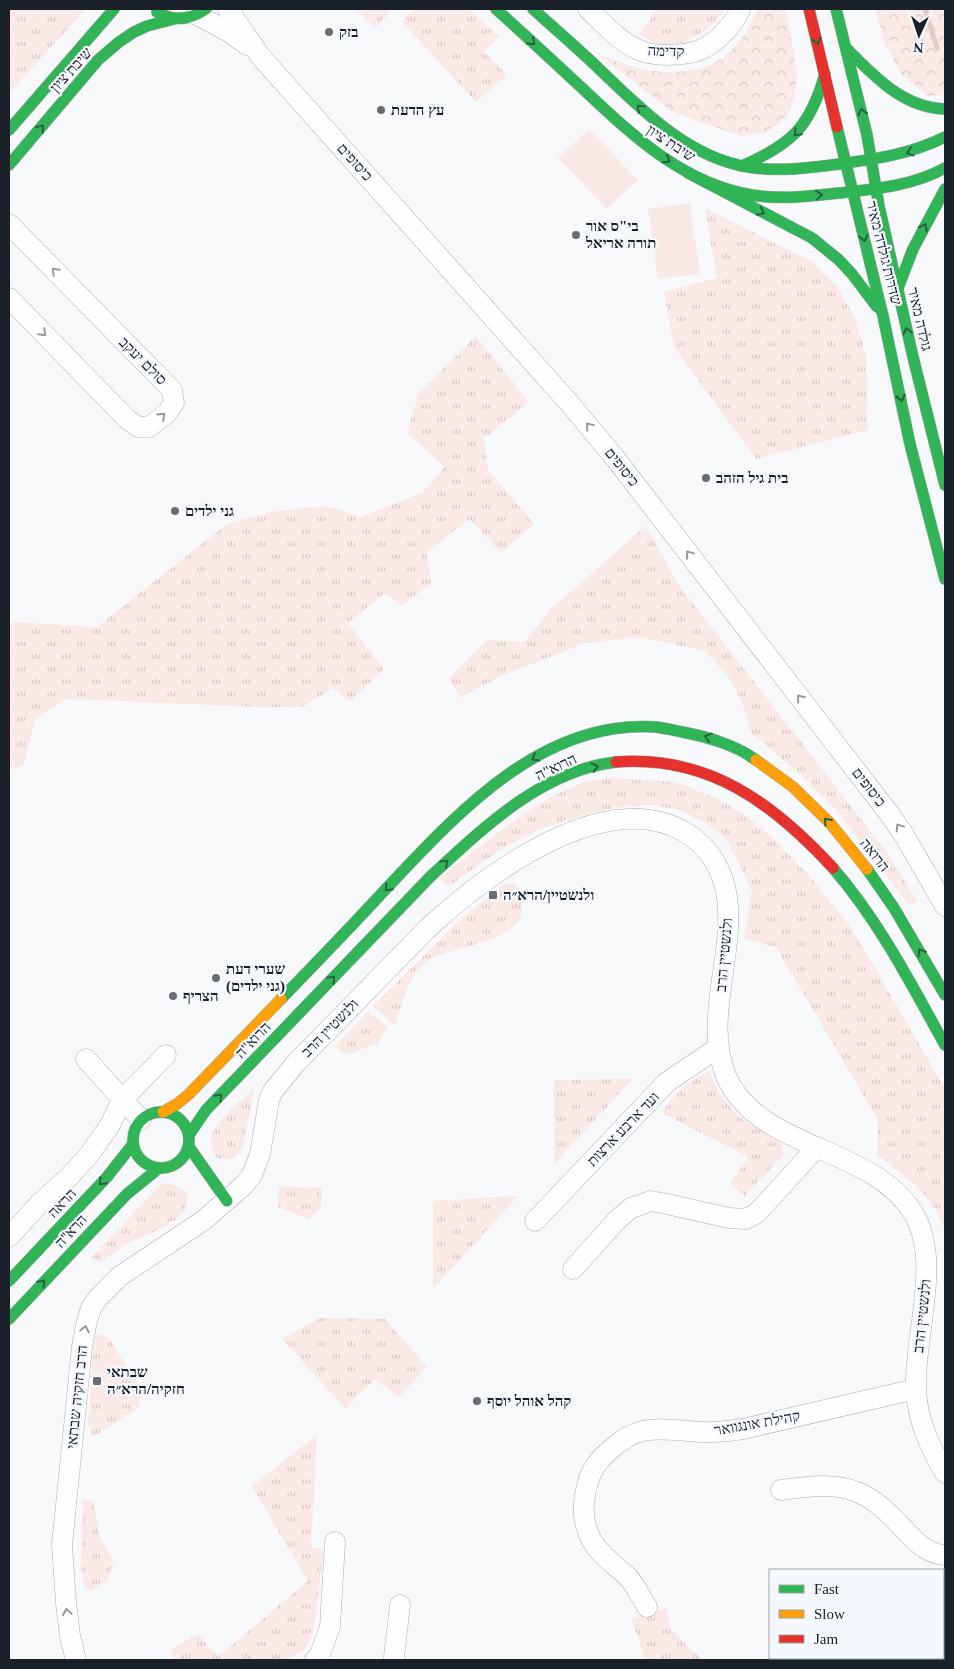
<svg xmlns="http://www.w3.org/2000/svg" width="954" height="1669" font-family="'Times New Roman',Heebo,serif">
  <defs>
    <pattern id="grass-tufts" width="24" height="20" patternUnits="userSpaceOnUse" patternTransform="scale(1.25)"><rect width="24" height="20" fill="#faeae7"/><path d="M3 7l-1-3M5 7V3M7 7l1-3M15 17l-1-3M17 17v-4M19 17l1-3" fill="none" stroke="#d6c8c6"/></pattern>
    <pattern id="forest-crowns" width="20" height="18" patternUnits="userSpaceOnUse" patternTransform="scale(1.25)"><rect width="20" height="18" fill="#faeae7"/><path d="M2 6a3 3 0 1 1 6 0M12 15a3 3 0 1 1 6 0" fill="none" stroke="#d6c8c6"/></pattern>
  </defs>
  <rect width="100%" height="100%" fill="#f7f9fb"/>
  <g fill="url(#grass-tufts)">
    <path d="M9,9H86L9,93Z"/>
    <path d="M356,9H393L375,28Z"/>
    <path d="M412,9H469L499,36L484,52L507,75L476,102L402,22Z"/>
    <path d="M654,9H724L722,14L706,30L687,42L661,46L639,34L651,18Z"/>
    <path d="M705,208L811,261L837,286L856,320L866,356L868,430L756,459L674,347L664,292L717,278Z"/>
    <path d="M476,336L529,403L484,438L488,470L534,524L501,553L470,519L426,552L432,583L402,605L385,593L348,623L384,669L350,701L333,688L302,707H261L66,699L35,719L24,765L9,770V627L14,622L97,627L227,524L269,512L326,506L361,517L422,493L445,467L407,433L419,393Z"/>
    <path d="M646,526L677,583L885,850L918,902L908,904L837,811L802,776L751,733L742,702L728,676L705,651L639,637L585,643L496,678L460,698L449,678L487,640L525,642L551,609Z"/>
    <path d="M616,778L675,782L716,798L744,814L777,842L810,877L847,922L874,966L945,1089V1230L936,1210L919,1188L878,1155V1120L776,947L744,939L752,891L738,861L725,838L703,822L676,809L653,805L625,806L591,813L540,829L500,850L449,886L439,878C483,846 537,796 589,781C597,779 607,779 616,778Z"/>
    <path d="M512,883L521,890C522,900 524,915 517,923C499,944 452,947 428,961C408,973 402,1005 395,1026L373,1006L462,918L503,885Z"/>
    <path d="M368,1012L388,1027L378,1043L346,1055L335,1046Z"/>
    <path d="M709,1071L719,1093L734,1112L746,1122L776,1137L782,1146L783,1155L745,1196L730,1184L748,1157L662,1113C676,1090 686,1085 709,1071Z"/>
    <path d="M633,1079L554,1164V1080Z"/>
    <path d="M254,1088L243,1147C236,1159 230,1161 217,1158C214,1152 210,1146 211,1139C212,1124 243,1099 254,1088Z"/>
    <path d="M162,1183C173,1184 181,1187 188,1196L185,1210L175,1220L156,1231L124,1245L100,1263L92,1257Z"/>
    <path d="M279,1186L321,1188V1208L308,1219L278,1207Z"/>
    <path d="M518,1196L433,1289V1201Z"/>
    <path d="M320,1318L385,1319L427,1367L399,1397L374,1379L346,1409L282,1339Z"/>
    <path d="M101,1334L109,1338L138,1385L140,1396L139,1405L134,1411L98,1434L91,1436L88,1425L93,1348L95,1336Z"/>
    <path d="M317,1435L311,1548L324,1549L314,1628L310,1641L304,1650L287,1660H176L170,1650L198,1634L218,1657L308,1581L252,1486Z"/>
    <path d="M83,1499L93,1502L100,1538L112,1558L113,1564L107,1581L91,1591L85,1589L81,1569Z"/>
    <path d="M666,1608L671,1629L702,1660H645L632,1619Z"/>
  </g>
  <g fill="url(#forest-crowns)">
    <path d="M757,9H786L797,74L795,95L788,115L766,133L740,136L671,111L598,54C612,59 627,65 641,69C662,74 698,74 716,62C736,51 750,30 757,9Z"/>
    <path d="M875,9H945V95L928,96L901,74L885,44Z"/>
  </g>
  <g fill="#faeae7">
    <path d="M589,129L638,180L607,209L558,158Z"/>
    <path d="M690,203L700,274L658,279L648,209Z"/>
  </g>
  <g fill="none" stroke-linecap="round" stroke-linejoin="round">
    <path stroke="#e3cbc7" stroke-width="5" d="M925,9L937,48"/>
    <defs>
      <g id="street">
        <path d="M228,9L261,57L570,404L615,458L888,812L904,835L945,906"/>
        <path d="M588,9C604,24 618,41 639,50C654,57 685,56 700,50C715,44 735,24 740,9"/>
        <path d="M197,15L229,32L247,45"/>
        <path d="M9,224L172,390L174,403L167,413L149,427H138L127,419L9,298"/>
        <path d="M86,1059L141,1120"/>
        <path d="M535,1221L667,1082L719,1047"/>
        <path d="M9,1237L40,1203L68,1178L89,1155L110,1125L122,1100L166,1055"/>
        <path d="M573,1269L617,1220L631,1208L651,1201L667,1204L729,1218L746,1219L757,1213L817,1147"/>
        <path d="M781,1490C806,1487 832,1482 857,1492C873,1498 887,1511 899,1524C913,1538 924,1554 945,1555"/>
        <path d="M647,1607C641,1597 635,1584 627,1576C615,1565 600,1555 592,1541C582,1522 582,1506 587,1486C590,1472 598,1460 609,1451C641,1421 662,1430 701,1432C715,1433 729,1431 743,1429L916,1389"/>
        <path d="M76,1660L70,1636L66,1603L62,1545L82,1347L86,1325L91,1308L98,1298L120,1276L204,1220L244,1185L252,1175L260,1154L269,1100L273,1091L296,1063L427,929C485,875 604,785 685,832C709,846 723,870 727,897C735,956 703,1019 726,1076C757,1149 870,1146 912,1211C943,1258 914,1334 916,1389C917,1420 930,1447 945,1473"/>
        <path d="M315,1660L319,1657L330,1627L335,1542"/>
        <path d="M395,1660L394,1657L400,1605"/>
      </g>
      <g id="fast">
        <path d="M496,9C525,35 554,62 582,88C632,135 682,183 752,195C781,200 811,196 839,193C876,189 912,186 945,168"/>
        <path d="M533,9C554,28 575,46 595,65C638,106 686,157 748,167C779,172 808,168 839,164C876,159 911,154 945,137"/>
        <path d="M836,9L867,135L879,206L913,357L945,485"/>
        <path d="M157,12C174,22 190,20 206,9"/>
        <path d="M846,48C874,76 903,108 945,109"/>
        <path d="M837,127L883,316L910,444L945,579"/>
        <path d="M9,130L114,9"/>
        <path d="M9,165L98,60L119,42L134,32L147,26L174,19"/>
        <path d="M742,166C792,144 810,127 825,74"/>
        <path d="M688,173L812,238L839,260L852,274L877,307"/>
        <path d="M898,288L913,249L945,189"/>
        <path d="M833,868C879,921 911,984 945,1045"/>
        <path d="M867,869L894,908L945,995"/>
        <path d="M281,999C315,964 350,928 383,892C455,816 540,719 656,727C664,728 673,730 682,732C705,736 736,745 756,760"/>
        <circle cx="161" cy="1140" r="28"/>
        <path d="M189,1135L206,1110L430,877C482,829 542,770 616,762"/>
        <path d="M189,1147L227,1201"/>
        <path d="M9,1281L107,1177L133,1144"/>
        <path d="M9,1319L127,1194L159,1168"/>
      </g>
      <g id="slow">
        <path d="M756,760L793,787L830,823L867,869"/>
        <path d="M163,1112L177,1104L189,1094L281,999"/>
      </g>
      <g id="jam">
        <path d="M809,9L837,127"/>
        <path d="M616,762C709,755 773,803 833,868"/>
      </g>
    </defs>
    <use href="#street" stroke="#acafb5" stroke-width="21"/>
    <use href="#fast" stroke="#acafb5" stroke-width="12"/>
    <use href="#slow" stroke="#acafb5" stroke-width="12"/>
    <use href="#jam" stroke="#acafb5" stroke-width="12"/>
    <use href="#street" stroke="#fefefe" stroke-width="20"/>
    <use href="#fast" stroke="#30b455" stroke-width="11"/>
    <use href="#slow" stroke="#ff9f0a" stroke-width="11"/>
    <use href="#jam" stroke="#e5322d" stroke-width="11"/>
  </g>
  <defs><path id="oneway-chevron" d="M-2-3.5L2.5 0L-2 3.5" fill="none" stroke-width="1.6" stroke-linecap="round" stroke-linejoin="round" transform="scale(1.25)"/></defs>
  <g stroke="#24633d">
    <use href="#oneway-chevron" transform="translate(817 41) rotate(76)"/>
    <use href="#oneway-chevron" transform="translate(532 42) rotate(43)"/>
    <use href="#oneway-chevron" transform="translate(640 108) rotate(-137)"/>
    <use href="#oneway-chevron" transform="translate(862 112) rotate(-104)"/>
    <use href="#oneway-chevron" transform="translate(41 128) rotate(-49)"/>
    <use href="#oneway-chevron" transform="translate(797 133) rotate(133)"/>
    <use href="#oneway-chevron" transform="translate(910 152) rotate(165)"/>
    <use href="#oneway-chevron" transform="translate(667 160) rotate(31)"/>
    <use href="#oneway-chevron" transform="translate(819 195) rotate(-6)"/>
    <use href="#oneway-chevron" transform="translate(761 212) rotate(27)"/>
    <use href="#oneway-chevron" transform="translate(924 227) rotate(-63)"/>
    <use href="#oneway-chevron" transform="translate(864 238) rotate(76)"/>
    <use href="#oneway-chevron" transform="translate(907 331) rotate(-103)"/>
    <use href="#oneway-chevron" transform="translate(901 398) rotate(78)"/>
    <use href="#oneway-chevron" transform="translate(708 737) rotate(-161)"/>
    <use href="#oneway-chevron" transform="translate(535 758) rotate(150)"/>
    <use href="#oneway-chevron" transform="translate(595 767) rotate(-14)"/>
    <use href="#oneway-chevron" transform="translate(827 821) rotate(-132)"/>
    <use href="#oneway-chevron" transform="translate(445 863) rotate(-43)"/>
    <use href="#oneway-chevron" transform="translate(388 888) rotate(133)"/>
    <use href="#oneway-chevron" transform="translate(921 952) rotate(-121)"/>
    <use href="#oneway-chevron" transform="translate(332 979) rotate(-46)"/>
    <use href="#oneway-chevron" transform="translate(219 1097) rotate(-46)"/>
    <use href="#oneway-chevron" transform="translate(102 1182) rotate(133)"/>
    <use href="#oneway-chevron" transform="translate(42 1283) rotate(-47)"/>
  </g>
  <g stroke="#989b9e">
    <use href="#oneway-chevron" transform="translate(55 271) rotate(-135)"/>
    <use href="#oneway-chevron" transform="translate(43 333) rotate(46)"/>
    <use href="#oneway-chevron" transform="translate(162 416) rotate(-43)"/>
    <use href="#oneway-chevron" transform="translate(589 426) rotate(-130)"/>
    <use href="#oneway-chevron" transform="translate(689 554) rotate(-127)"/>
    <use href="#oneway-chevron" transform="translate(800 698) rotate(-128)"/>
    <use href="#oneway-chevron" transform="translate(899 827) rotate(-124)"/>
    <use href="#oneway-chevron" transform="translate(85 1329) rotate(-78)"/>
    <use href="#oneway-chevron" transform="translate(67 1612) rotate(-98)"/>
  </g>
  <g fill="#686d72" stroke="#f5f8fd" stroke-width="2">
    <circle cx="329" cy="32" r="5"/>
    <circle cx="381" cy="110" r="5"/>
    <circle cx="576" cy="235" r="5"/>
    <circle cx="706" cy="478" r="5"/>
    <circle cx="175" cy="511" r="5"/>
    <rect x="488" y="890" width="10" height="10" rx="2.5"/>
    <circle cx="216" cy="978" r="5"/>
    <circle cx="173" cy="996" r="5"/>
    <rect x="92" y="1376" width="10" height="10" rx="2.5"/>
    <circle cx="477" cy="1401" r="5"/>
  </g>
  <g text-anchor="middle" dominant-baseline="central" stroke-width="4.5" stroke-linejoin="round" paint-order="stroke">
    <g font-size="15" font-weight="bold" fill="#1b2129" stroke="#f5f8fd" text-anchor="start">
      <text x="339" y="32">בזק</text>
      <text x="391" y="110">עץ הדעת</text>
      <text x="586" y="226">בי"ס אור<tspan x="586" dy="17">תורה אריאל</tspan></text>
      <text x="716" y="478">בית גיל הזהב</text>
      <text x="185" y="511">גני ילדים</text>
      <text x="503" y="895">ולנשטיין/הרא״ה</text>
      <text x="226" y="969">שערי דעת<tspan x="226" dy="17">(גני ילדים)</tspan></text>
      <text x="183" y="996">הצריף</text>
      <text x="107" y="1372">שבתאי<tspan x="107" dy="17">חזקיה/הרא״ה</tspan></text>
      <text x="487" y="1401">קהל אוהל יוסף</text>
    </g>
    <g font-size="15" fill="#1b2129" stroke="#f5f8fd">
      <text transform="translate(666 51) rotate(2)">קדימה</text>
      <text transform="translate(71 70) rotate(-48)">שיבת ציון</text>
      <text transform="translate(671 143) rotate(33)">שיבת ציון</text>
      <text transform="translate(355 162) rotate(48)">כיסופים</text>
      <text transform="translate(884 253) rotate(76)">שדרות גולדה מאיר</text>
      <text transform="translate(920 319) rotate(77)">גולדה מאיר</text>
      <text transform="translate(143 361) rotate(45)">סולם יעקב</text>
      <text transform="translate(622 467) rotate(51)">כיסופים</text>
      <text transform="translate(556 767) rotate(-25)">הרוא"ה</text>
      <text transform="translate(869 787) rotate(52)">כיסופים</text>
      <text transform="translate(875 855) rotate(52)">הרואה</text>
      <text transform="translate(724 955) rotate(-85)">ולנשטיין הרב</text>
      <text transform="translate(330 1028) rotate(-46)">ולנשטיין הרב</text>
      <text transform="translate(253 1040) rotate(-46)">הרוא"ה</text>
      <text transform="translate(623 1129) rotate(-46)">ועד ארבע ארצות</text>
      <text transform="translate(62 1203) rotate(-46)">הראה</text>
      <text transform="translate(71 1231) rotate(-47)">הרא''ה</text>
      <text transform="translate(922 1316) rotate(-84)">ולנשטיין הרב</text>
      <text transform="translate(77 1397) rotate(-84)">הרב חזקיה שבתאי</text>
      <text transform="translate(757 1423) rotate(-10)">קהילת אונגוואר</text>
    </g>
  </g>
  <rect width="954" height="1669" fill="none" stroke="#1b2129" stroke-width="20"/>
  <rect x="769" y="1569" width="175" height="90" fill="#f5f8fd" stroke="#9ea2a8"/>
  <rect x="779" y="1585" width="25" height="8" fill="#30b455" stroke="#9ea2a8"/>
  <text x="814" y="1594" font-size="15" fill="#1b2129">Fast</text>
  <rect x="779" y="1610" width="25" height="8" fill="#ff9f0a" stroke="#9ea2a8"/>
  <text x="814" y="1619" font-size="15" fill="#1b2129">Slow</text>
  <rect x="779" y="1635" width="25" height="8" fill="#e5322d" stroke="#9ea2a8"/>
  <text x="814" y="1644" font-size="15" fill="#1b2129">Jam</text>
  <g transform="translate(919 35) rotate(183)" stroke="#f5f8fd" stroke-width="4" paint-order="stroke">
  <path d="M0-4L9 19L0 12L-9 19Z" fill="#1b2129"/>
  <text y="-8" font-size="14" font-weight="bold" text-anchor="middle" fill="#1b2129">N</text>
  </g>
</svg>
